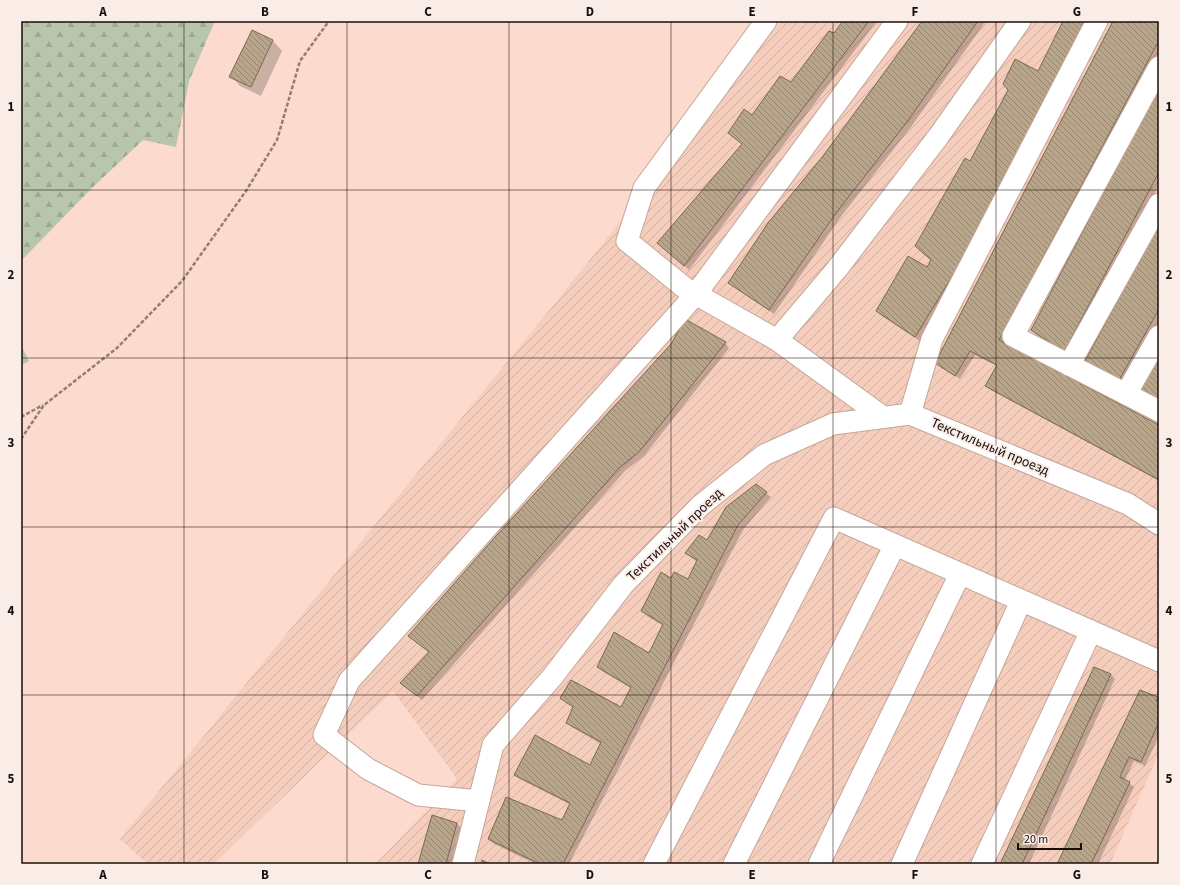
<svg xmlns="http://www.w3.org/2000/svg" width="1180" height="885" font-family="'Source Sans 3',sans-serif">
  <defs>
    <pattern id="industrial-furrows" width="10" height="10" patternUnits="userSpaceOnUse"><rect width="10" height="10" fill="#f5cdbd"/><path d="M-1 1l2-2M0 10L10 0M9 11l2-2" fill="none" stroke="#d1afa1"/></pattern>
    <pattern id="forest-firs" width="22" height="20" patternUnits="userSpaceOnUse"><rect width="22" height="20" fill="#b8c6ad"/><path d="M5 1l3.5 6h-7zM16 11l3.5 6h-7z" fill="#9ea994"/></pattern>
    <pattern id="building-back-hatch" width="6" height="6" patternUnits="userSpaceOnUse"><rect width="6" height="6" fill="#b9a68a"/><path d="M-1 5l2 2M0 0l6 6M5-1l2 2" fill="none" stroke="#96866f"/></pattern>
  </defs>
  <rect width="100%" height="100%" fill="#fcdbce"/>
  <path fill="url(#industrial-furrows)" d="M781,21H1159V753L1110,864H375L457,779L393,691L214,864H147L120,839L580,272Z"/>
  <g fill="url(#forest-firs)">
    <path d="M21,21H215L189,81L176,147L143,140L92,188L21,261Z"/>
    <path d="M21,345L29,361L21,365Z"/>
  </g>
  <g fill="#0003">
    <path d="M843,21H877L689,270L663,248L743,144L752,116L792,84L835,34Z"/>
    <path d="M923,21H986L911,127L840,218L774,314L734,287L730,283Z"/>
    <path d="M1064,21H1090L979,243L920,341L882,316L877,311L928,268L970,163L1038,72Z"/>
    <path d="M1115,21L1159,22V54L1004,343L1159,426V481L991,390L986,386L997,366L975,355L960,379L941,367L936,363Z"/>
    <path d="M252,31L273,41L282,51L261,96L240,86L231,76Z"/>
    <path d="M1159,88V185L1069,356L1037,335L1032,330Z"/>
    <path d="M1159,225V321L1123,386L1091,366Z"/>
    <path d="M725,343L729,348L644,456L625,471L422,700L406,687L401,683L429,652L672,345Z"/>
    <path d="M756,486L771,497L743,530L569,864H536L494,844L489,839L563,821L571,805L520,779L515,775L591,766L601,744L572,727L567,722L573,708L562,698L621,709L632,689L602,671L598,667L649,654L663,626L647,616L643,611L671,579L688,581L697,562L686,553L707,541Z"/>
    <path d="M1111,675L1115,679L1029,864H1001Z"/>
    <path d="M1157,698L1159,700V736L1145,766L1134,761L1125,780L1134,787L1098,864H1058Z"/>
    <path d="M457,823L461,828L451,864H419Z"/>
  </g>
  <g fill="url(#building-back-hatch)" stroke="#796951">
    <path d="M842,21H869L684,266L657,243L742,144L728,133L744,109L752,115L780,76L791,82L829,31L834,33L842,22Z"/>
    <path d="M922,21H978L907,122L836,213L769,310L728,283L768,223L823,156Z"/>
    <path d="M1063,21H1084L1067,64L975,239L915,337L876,311L908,256L927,267L931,260L915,246L965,158L970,161L1008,90L1003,84L1015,59L1038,71Z"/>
    <path d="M1113,21H1159V46L1157,44L999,340L1159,425V480L985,386L997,365L970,351L955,376L935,363Z"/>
    <path d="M252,30L273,40L251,87L229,77Z"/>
    <path d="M1159,86V172L1064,352L1031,330Z"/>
    <path d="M1159,223V309L1118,382L1085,361Z"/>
    <path d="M685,319L726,342L639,452L620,467L417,696L400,683L429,652L408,636L487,546L671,344Z"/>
    <path d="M1159,357V401L1139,391Z"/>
    <path d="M756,484L767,492L738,525L563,864H540L488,839L506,797L562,820L570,803L514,775L535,735L590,765L601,742L566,723L573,707L560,698L571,680L621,707L631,687L597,667L614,632L649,653L663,624L641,611L661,572L671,578L674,572L688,579L697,560L685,553L699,535L707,540L726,507Z"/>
    <path d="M1094,667L1111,674L1022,864H1000Z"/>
    <path d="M1140,690L1158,697L1156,701L1159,702V722L1141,762L1129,757L1120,777L1130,782L1091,864H1057Z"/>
    <path d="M432,815L457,823L446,864H418Z"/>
    <path d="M482,860L490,864H481Z"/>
  </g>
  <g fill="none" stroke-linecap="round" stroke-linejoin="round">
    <defs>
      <g id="minor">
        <path d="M766,21L644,188L627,241L685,288L777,340L883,417"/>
        <path d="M1159,67L1013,336L1159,411"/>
        <path d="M777,340L837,269L938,137L1020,21"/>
        <path d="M1069,365L1159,204"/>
        <path d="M1126,394L1159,336"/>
        <path d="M910,414L932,339L1097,21"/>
        <path d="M479,801L418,795L368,769L324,735L349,681L696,294L897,21"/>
        <path d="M463,864L493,745L553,676L623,585L700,506L764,455L833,424L910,414L1128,504L1159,524"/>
        <path d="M654,864L834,518L1159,661"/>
        <path d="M734,864L895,545"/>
        <path d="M819,864L960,574"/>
        <path d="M902,864L1021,601"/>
        <path d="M982,864L1091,631"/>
      </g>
    </defs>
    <use href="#minor" stroke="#c4a699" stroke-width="23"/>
    <g stroke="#947d74" stroke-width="2.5" stroke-dasharray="4 2" stroke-linecap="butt">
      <path d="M21,417L43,405"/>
      <path d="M21,439L44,405L117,348L182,281L246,191L277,140L300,61L329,21"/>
    </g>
    <use href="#minor" stroke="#fff" stroke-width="21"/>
  </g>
  <path fill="none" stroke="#190e0a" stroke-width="1" stroke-opacity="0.55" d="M184,21V864M347,21V864M509,21V864M671,21V864M833,21V864M996,21V864M21,190H1159M21,358H1159M21,527H1159M21,695H1159"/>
  <g text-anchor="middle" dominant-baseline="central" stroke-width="4" stroke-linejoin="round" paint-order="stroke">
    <g font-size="14" fill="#190e0a" stroke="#faede8">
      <text transform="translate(990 447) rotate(23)">Текстильный проезд</text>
      <text transform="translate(675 535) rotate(-44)">Текстильный проезд</text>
    </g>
  </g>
  <rect width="1180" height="885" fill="none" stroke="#faede8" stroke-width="44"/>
  <path d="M1018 843v6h63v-6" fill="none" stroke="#190e0a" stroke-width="2"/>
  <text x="1024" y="843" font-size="12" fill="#190e0a" stroke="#faede8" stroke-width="3" paint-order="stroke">20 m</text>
  <rect x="22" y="22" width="1136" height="841" fill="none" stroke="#190e0a" stroke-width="1.5"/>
  <g font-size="13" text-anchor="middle" font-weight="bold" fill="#190e0a">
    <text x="103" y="16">A</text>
    <text x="265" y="16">B</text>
    <text x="428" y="16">C</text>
    <text x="590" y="16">D</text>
    <text x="752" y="16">E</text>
    <text x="915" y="16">F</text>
    <text x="1077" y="16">G</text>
    <text x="11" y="111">1</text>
    <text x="1169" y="111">1</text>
    <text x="11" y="279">2</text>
    <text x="1169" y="279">2</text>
    <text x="11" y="447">3</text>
    <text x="1169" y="447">3</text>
    <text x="11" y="615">4</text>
    <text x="1169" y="615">4</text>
    <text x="11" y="783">5</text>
    <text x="1169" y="783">5</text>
    <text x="103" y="879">A</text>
    <text x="265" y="879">B</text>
    <text x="428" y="879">C</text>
    <text x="590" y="879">D</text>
    <text x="752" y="879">E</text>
    <text x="915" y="879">F</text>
    <text x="1077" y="879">G</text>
  </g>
</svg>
